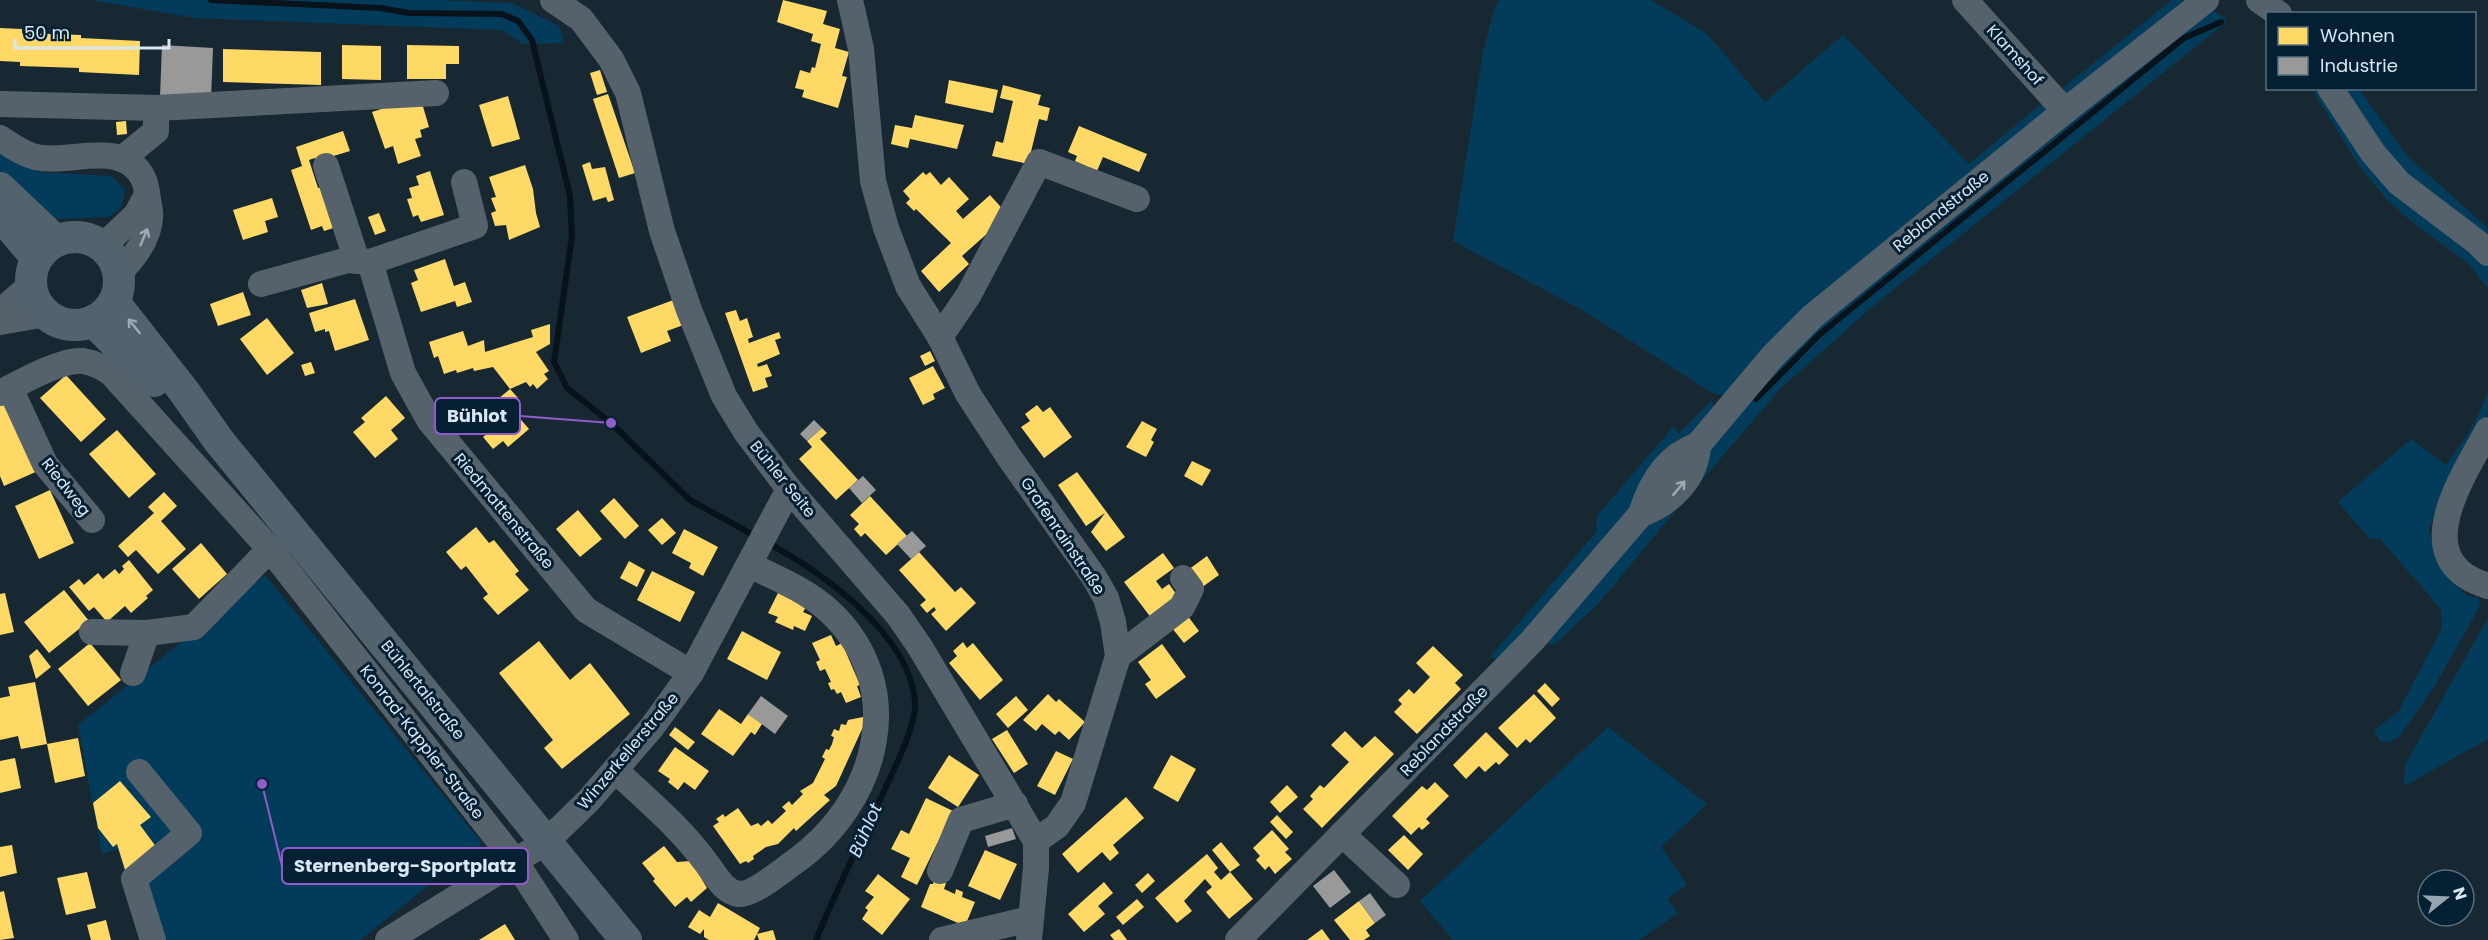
<svg xmlns="http://www.w3.org/2000/svg" width="2488" height="940" font-family="Poppins,sans-serif">
  <rect width="100%" height="100%" fill="#182832"/>
  <g fill="#033c5b">
    <path d="M90,0H435L512,3L559,26L564,43L523,44L501,30L195,18Z"/>
    <path d="M1499,0H1651L1706,33L1765,102L1843,35L1969,164L2045,101L2046,113L1727,396L1712,393L1584,311L1453,241L1483,52L1494,10Z"/>
    <path d="M2172,0H2190L2072,93H2056Z"/>
    <path d="M2214,11L2225,18V23L1872,307L1781,388L1666,522L1599,603L1556,643L1550,645L1547,639L1698,463L1766,377L1822,322L2200,17Z"/>
    <path d="M2312,89H2321L2488,265V288L2469,264L2411,221L2388,201L2358,164Z"/>
    <path d="M2340,89H2359L2407,156L2488,228V241L2400,170Z"/>
    <path d="M0,144L10,155L39,172L111,176L125,190L121,208L108,217L55,219L0,176Z"/>
    <path d="M2488,391V412L2481,427L2447,482L2429,528L2436,557L2449,579L2468,596L2479,598L2480,606L2434,687L2400,736L2390,742L2380,741L2374,730L2398,712L2442,628L2441,609L2380,539H2370L2338,502L2411,439L2446,465C2463,442 2479,419 2488,391Z"/>
    <path d="M1711,401L1717,409L1502,660L1490,657L1596,532L1597,516L1673,427L1679,433Z"/>
    <path d="M265,575L482,843L360,940H142L118,849L102,854L78,725Z"/>
    <path d="M2488,618V739L2404,786L2405,765Z"/>
    <path d="M1608,727L1707,804L1661,847L1687,885L1667,899L1678,913L1639,940H1453L1420,901Z"/>
  </g>
  <g fill="#ffd966">
    <path d="M783,0L827,11L823,24L840,29L835,48L849,52L842,76L847,77L838,108L802,97L804,90L795,88L800,70L810,73L812,67L815,68L821,44L811,41L813,34L777,22Z"/>
    <path d="M0,28L22,29V33L81,35V38L140,41L139,75L79,72V68L20,66V62L0,61Z"/>
    <path d="M342,45L381,46V80L342,79Z"/>
    <path d="M407,45L459,46V64H446V79H407Z"/>
    <path d="M223,49L321,52V85L223,82Z"/>
    <path d="M600,70L607,92L597,95L590,73Z"/>
    <path d="M949,80L998,90L993,113L945,103Z"/>
    <path d="M1003,85L1041,95L1038,105L1050,108L1047,121L1039,119L1028,164L992,156L996,141L1003,143L1013,101L1000,98Z"/>
    <path d="M608,94L635,173L619,178L593,99Z"/>
    <path d="M508,96L520,139L492,147L479,105Z"/>
    <path d="M409,100L422,103L429,127L420,130L422,137L415,139L421,156L398,164L393,146L385,149L372,112Z"/>
    <path d="M915,115L964,125L957,149L910,139L908,148L891,144L895,125L912,128Z"/>
    <path d="M126,121L127,134L117,135L116,122Z"/>
    <path d="M1079,126L1147,154L1139,172L1103,157L1097,171L1075,161L1077,156L1068,152Z"/>
    <path d="M343,131L350,151L317,161L315,158L309,160L318,188L327,185L340,226L324,231L322,226L311,230L291,170L302,166L296,147Z"/>
    <path d="M590,162L592,169L605,167L614,200L608,202L606,197L593,201L582,165Z"/>
    <path d="M525,165L533,189L536,213L540,227L509,240L506,225L495,226L491,213L496,211L491,198L496,197L489,177Z"/>
    <path d="M430,171L444,215L421,222L418,215L413,217L407,199L412,198L409,188L419,185L416,176Z"/>
    <path d="M923,172L926,175L930,172L941,185L949,177L969,199L956,211L963,219L990,195L1008,215L962,256L969,264L939,292L921,271L951,243L916,209L914,211L906,203L910,199L903,191Z"/>
    <path d="M272,198L278,217L265,221L268,232L243,240L233,210Z"/>
    <path d="M379,213L386,231L375,235L368,217Z"/>
    <path d="M445,259L454,286L465,282L472,302L457,307L455,301L421,312L411,283L418,280L414,270Z"/>
    <path d="M322,283L328,304L307,308L301,290Z"/>
    <path d="M243,292L251,315L218,326L210,304Z"/>
    <path d="M679,298L689,323L667,331L671,341L641,353L627,317Z"/>
    <path d="M355,299L369,340L335,351L329,331L325,332V329L315,332L309,313Z"/>
    <path d="M736,310L740,321L747,318L753,337L748,339L749,343L779,332L781,338L775,340L780,354L757,364L758,367L767,364L772,376L765,378L768,387L753,392L725,313Z"/>
    <path d="M267,318L294,353L267,375L240,339Z"/>
    <path d="M550,324V344L536,352L549,371L544,374L548,379L537,389L533,384L530,387L526,382L510,389L493,367L474,371L473,368L457,373L456,370L444,374L438,356L434,358L429,342L463,331L468,346L484,340L485,352L533,337L531,330Z"/>
    <path d="M930,351L935,361L925,366L920,356Z"/>
    <path d="M311,362L315,373L305,376L301,365Z"/>
    <path d="M933,366L945,388L933,394L935,399L923,405L909,378Z"/>
    <path d="M66,375L106,419L81,442L40,398Z"/>
    <path d="M510,389L518,398L509,406L529,429L508,447L503,441L493,449L483,437L487,434L474,419Z"/>
    <path d="M386,396L405,418L391,430L398,439L375,458L353,432L365,422L361,418Z"/>
    <path d="M8,401L40,470L4,486L0,476V404Z"/>
    <path d="M1037,405L1043,412L1050,407L1072,437L1044,458L1021,427L1030,421L1025,414Z"/>
    <path d="M1142,421L1157,429L1151,440L1154,442L1146,457L1126,447Z"/>
    <path d="M822,428L827,433L820,439L858,480L836,500L799,459L812,447L807,441Z"/>
    <path d="M117,430L156,474L129,498L89,454Z"/>
    <path d="M1192,461L1211,470L1202,486L1184,476Z"/>
    <path d="M1077,472L1125,537L1106,551L1091,532L1105,513L1086,526L1058,485Z"/>
    <path d="M50,490L74,543L39,559L15,506Z"/>
    <path d="M164,492L177,506L161,521L186,549L158,574L136,550L128,557L118,546L154,513L148,507Z"/>
    <path d="M870,496L907,536L886,555L865,533L861,537L854,529L859,524L850,515Z"/>
    <path d="M614,498L639,526L625,539L600,511Z"/>
    <path d="M578,510L602,539L580,557L556,529Z"/>
    <path d="M662,518L676,533L662,545L648,530Z"/>
    <path d="M476,527L489,543L494,540L519,571L515,574L529,590L498,615L483,598L488,594L466,566L461,570L446,552Z"/>
    <path d="M684,529L718,547L703,576L689,568L691,563L672,553Z"/>
    <path d="M201,543L227,574L199,599L172,569Z"/>
    <path d="M919,552L955,592L961,587L976,603L946,631L931,614L936,610L934,607L927,613L920,605L926,600L899,570Z"/>
    <path d="M1163,553L1174,568L1156,581L1162,589L1169,584L1179,598L1152,619L1124,582Z"/>
    <path d="M1207,556L1219,575L1201,588L1188,570Z"/>
    <path d="M129,560L153,590L146,596L148,598L131,613L125,606L107,622L94,607L89,611L69,587L79,579L84,585L98,573L103,579L115,569L119,574L124,569L122,566Z"/>
    <path d="M629,561L645,570L637,587L620,578Z"/>
    <path d="M652,571L695,592L680,622L637,600Z"/>
    <path d="M64,590L89,621L49,653L24,622Z"/>
    <path d="M5,593L14,632L0,635V594Z"/>
    <path d="M778,593L806,607L803,612L812,616L805,631L794,626L793,630L775,622L778,617L768,613Z"/>
    <path d="M1184,611L1199,631L1184,643L1168,623Z"/>
    <path d="M742,631L781,652L767,680L727,659Z"/>
    <path d="M831,635L836,646L842,643L860,685L857,686L861,697L846,703L841,692L837,694L834,689L831,690L828,683L831,682L825,669L820,671L816,662L820,660L812,643Z"/>
    <path d="M539,641L570,680L590,663L630,714L562,769L544,748L553,740L499,673Z"/>
    <path d="M963,642L967,648L973,643L1003,680L980,700L949,663L957,656L953,651Z"/>
    <path d="M90,643L121,680L88,706L58,669Z"/>
    <path d="M1162,644L1186,677L1156,699L1145,684L1151,680L1138,662Z"/>
    <path d="M1433,646L1463,675L1455,683L1461,689L1417,734L1394,712L1402,704L1398,700L1409,689L1414,694L1430,677L1416,663Z"/>
    <path d="M37,649L51,667L36,679L29,656Z"/>
    <path d="M35,682L47,744L21,749L18,736L0,740V698L10,696L8,687Z"/>
    <path d="M1545,683L1560,699L1552,707L1537,691Z"/>
    <path d="M1048,694L1056,702L1059,699L1085,722L1069,740L1059,731L1055,735L1042,724L1036,731L1023,720Z"/>
    <path d="M1534,694L1556,718L1530,743L1526,739L1517,748L1498,728Z"/>
    <path d="M1016,696L1028,710L1008,728L996,714Z"/>
    <path d="M719,709L741,724L748,714L762,724L755,735L751,732L733,756L701,734Z"/>
    <path d="M868,716L836,786L824,795L830,800L796,831L794,828L778,844L766,847L753,856L754,859L748,863L746,861L740,864L713,826L719,822L716,819L723,814L725,817L738,808L751,826L758,823L761,826L768,820L772,824L786,811L782,807L789,801L792,805L803,794L800,791L813,783L825,759L822,757L826,749L829,750L832,744L834,737L831,736L834,729L839,731L841,724L846,725L848,720Z"/>
    <path d="M675,727L695,742L688,750L669,735Z"/>
    <path d="M1007,730L1028,764L1014,773L992,739Z"/>
    <path d="M1345,731L1362,748L1375,736L1394,754L1322,828L1303,809L1313,799L1310,796L1320,785L1324,788L1349,762L1331,745Z"/>
    <path d="M1486,732L1509,755L1499,765L1496,762L1485,772L1479,766L1466,779L1453,765Z"/>
    <path d="M78,738L85,776L55,783L47,744Z"/>
    <path d="M675,747L709,771L695,790L684,782L678,790L668,782L670,779L658,771Z"/>
    <path d="M1056,751L1073,759L1055,795L1037,786Z"/>
    <path d="M949,755L979,775L958,807L928,788Z"/>
    <path d="M1171,755L1196,769L1178,802L1153,788Z"/>
    <path d="M15,758L21,788L0,793V761Z"/>
    <path d="M120,781L151,817L140,825L157,848L126,873L117,844L113,847L98,828L93,803Z"/>
    <path d="M1435,782L1449,796L1426,819L1430,823L1422,830L1419,827L1411,835L1392,816L1422,786L1427,790Z"/>
    <path d="M1287,785L1298,797L1280,813L1270,802Z"/>
    <path d="M1126,797L1144,818L1113,845L1119,853L1110,861L1102,852L1078,873L1062,854Z"/>
    <path d="M926,798L953,811L917,885L901,877L910,858L891,849L901,830L909,834Z"/>
    <path d="M1277,815L1293,832L1286,839L1270,822Z"/>
    <path d="M1272,830L1289,849L1285,852L1292,859L1275,874L1269,866L1265,870L1256,860L1260,856L1253,848Z"/>
    <path d="M1404,835L1423,854L1408,870L1388,850Z"/>
    <path d="M1221,842L1240,865L1230,872L1253,899L1229,919L1206,892L1212,887L1205,879L1184,901L1192,911L1177,923L1155,898L1207,854L1218,868L1214,872L1221,880L1230,872L1212,850Z"/>
    <path d="M12,845L17,873L0,877V847Z"/>
    <path d="M664,846L677,862L691,861L707,888L691,902L687,897L675,907L653,881L655,879L642,863Z"/>
    <path d="M985,850L1017,864L1000,900L968,886Z"/>
    <path d="M87,872L96,908L66,915L57,878Z"/>
    <path d="M1148,873L1155,881L1142,893L1135,885Z"/>
    <path d="M878,874L910,899L882,935L862,919L868,910L865,908L874,897L865,891Z"/>
    <path d="M935,878L946,883L944,889L955,894L956,889L963,892L962,897L975,902L965,926L921,907L930,884H933Z"/>
    <path d="M1104,882L1113,893L1098,906L1105,914L1084,932L1068,914Z"/>
    <path d="M4,891L14,938L0,940V892Z"/>
    <path d="M1137,899L1144,907L1123,925L1116,917Z"/>
    <path d="M1359,901L1375,923L1366,930L1370,936L1364,940H1350L1334,920Z"/>
    <path d="M718,903L760,928L754,940H709L704,937V929L700,934L688,927L699,910L710,917Z"/>
    <path d="M106,920L111,940H91L87,925Z"/>
    <path d="M505,924L515,940H479Z"/>
    <path d="M1119,929L1127,940H1114L1110,935Z"/>
    <path d="M1322,929L1330,940H1307Z"/>
    <path d="M773,930L776,940H759L757,934Z"/>
  </g>
  <g fill="#999">
    <path d="M162,45L213,48L211,99L160,97Z"/>
    <path d="M814,420L822,428L807,441L800,434Z"/>
    <path d="M863,476L876,490L862,503L849,488Z"/>
    <path d="M912,531L926,546L911,559L897,544Z"/>
    <path d="M761,696L788,716L775,734L748,714Z"/>
    <path d="M1012,828L1016,839L988,847L985,836Z"/>
    <path d="M1334,870L1351,892L1330,908L1313,886Z"/>
    <path d="M1370,893L1386,915L1375,923L1359,901Z"/>
  </g>
  <g fill="none" stroke-linecap="round" stroke-linejoin="round">
    <g stroke="#07121b" stroke-width="6">
      <path d="M211,0L380,8L409,13L502,14L518,21L532,40L570,196L572,236L554,362L567,388L611,423L690,500L757,537"/>
      <path d="M1756,399L1820,334L2184,38L2221,22"/>
      <path d="M768,543C823,573 909,634 915,701C917,725 894,769 884,791C861,841 836,890 816,940"/>
    </g>
    <g stroke="#55626b" stroke-width="26">
      <path d="M553,0L581,19L611,59L628,93L662,231L689,310L724,396L746,432L789,489L898,615L920,647L1036,841V868L1029,940"/>
      <path d="M850,0L861,49L873,181L886,228L908,286L940,337L968,394L1009,457L1094,577L1106,598L1113,622L1118,656L1073,803L1057,826L1036,841"/>
      <path d="M1965,0L2065,111"/>
      <path d="M2259,0L2279,14"/>
      <path d="M2330,88L2373,153L2399,183L2478,243L2488,253"/>
      <path d="M0,104L156,108L436,93"/>
      <path d="M0,138C12,146 23,154 36,157C69,165 123,138 143,178C147,185 147,196 149,205C155,231 136,256 119,273"/>
      <path d="M123,158L156,131V108"/>
      <path d="M326,166L357,261"/>
      <path d="M103,246L136,215L147,195"/>
      <path d="M370,262L475,226L464,182"/>
      <path d="M261,284L348,260L370,262L403,373L429,420L586,610L691,673"/>
      <path d="M0,312L31,285"/>
      <path d="M0,322L46,314"/>
      <path d="M940,337L968,296L1039,162L1137,199"/>
      <path d="M10,388L45,464L92,520"/>
      <path d="M0,393C20,383 61,359 83,361C94,363 103,367 112,374L270,549L515,861L566,940"/>
      <path d="M2488,430C2462,478 2405,561 2488,586"/>
      <path d="M1641,514C1670,504 1697,478 1698,445"/>
      <path d="M92,632L147,633L194,627L270,549"/>
      <path d="M1118,656L1182,607L1191,589L1183,578"/>
      <path d="M133,673L147,633"/>
      <path d="M615,770C647,800 681,828 707,864C716,875 723,892 739,894C753,895 782,871 793,863C878,804 911,686 828,610C806,590 776,578 750,565"/>
      <path d="M139,772L189,833L134,879L153,940"/>
      <path d="M1342,834L1397,885"/>
      <path d="M940,871L961,820L1015,804"/>
      <path d="M388,940L546,842L589,800L652,727L691,673L789,489"/>
      <path d="M942,940L1030,919"/>
      <path d="M1238,940L1532,641L1641,514C1650,484 1666,456 1698,445L1773,356L1813,316L2065,111L2206,0"/>
    </g>
    <g stroke="#52636e" stroke-width="32">
      <path d="M0,188L56,241"/>
      <path d="M0,215L37,258"/>
      <circle cx="75" cy="281" r="44"/>
      <path d="M114,302L183,390L219,441L626,940"/>
      <path d="M93,321L154,381"/>
    </g>
  </g>
  <defs><path id="oneway-shaft" d="M-6 0H5M1.5-3L5.5 0L1.5 3" fill="none" stroke-width="1.6" stroke-linecap="round" stroke-linejoin="round" transform="scale(1.5)"/></defs>
  <g stroke="#9cabb6">
    <use href="#oneway-shaft" transform="translate(144 237) rotate(-67)"/>
    <use href="#oneway-shaft" transform="translate(1679 488) rotate(-50)"/>
  </g>
  <use stroke="#9bacb8" href="#oneway-shaft" transform="translate(134 326) rotate(-129)"/>
  <g text-anchor="middle" dominant-baseline="central" stroke-width="6" stroke-linejoin="round" paint-order="stroke">
    <g font-size="16" fill="#d7e7f4" stroke="#042032">
      <text transform="translate(2015 55) rotate(48)">Klamshof</text>
      <text transform="translate(1941 211) rotate(-39)">Reblandstraße</text>
      <text transform="translate(783 479) rotate(51)">Bühler Seite</text>
      <text transform="translate(66 487) rotate(52)">Riedweg</text>
      <text transform="translate(504 511) rotate(50)">Riedmattenstraße</text>
      <text transform="translate(1063 536) rotate(56)">Grafenrainstraße</text>
      <text transform="translate(423 690) rotate(51)">Bühlertalstraße</text>
      <text transform="translate(1444 731) rotate(-46)">Reblandstraße</text>
      <text transform="translate(422 742) rotate(52)">Konrad-Kappler-Straße</text>
      <text transform="translate(628 751) rotate(-50)">Winzerkellerstraße</text>
    </g>
    <g font-size="18" font-style="italic" fill="#d2e7f7" stroke="#042032">
      <text transform="translate(865 830) rotate(-66)">Bühlot</text>
    </g>
  </g>
  <path fill="none" stroke="#925bcc" stroke-width="2" d="M611 423L520 416M262 784L282 866"/>
  <g fill="#925bcc" stroke="#042032" stroke-width="2">
    <circle cx="611" cy="423" r="6"/>
    <circle cx="262" cy="784" r="6"/>
  </g>
  <g fill="#042032" stroke="#925bcc" stroke-width="2">
    <rect x="435" y="398" width="85" height="36" rx="6"/>
    <rect x="282" y="848" width="246" height="36" rx="6"/>
  </g>
  <g font-size="18" text-anchor="middle" font-weight="bold" fill="#d7e7f4">
    <text x="477" y="422">Bühlot</text>
    <text x="405" y="872">Sternenberg-Sportplatz</text>
  </g>
  <rect x="2266" y="12" width="210" height="78" fill="#042032" stroke="#587080" stroke-width="1.5"/>
  <rect x="2278" y="27" width="30" height="18" fill="#ffd966" stroke="#587080" stroke-width="1.5"/>
  <text x="2320" y="42" font-size="18" fill="#d7e7f4">Wohnen</text>
  <rect x="2278" y="57" width="30" height="18" fill="#999999" stroke="#587080" stroke-width="1.5"/>
  <text x="2320" y="72" font-size="18" fill="#d7e7f4">Industrie</text>
  <g transform="translate(2446 898) rotate(72)"><circle r="28" fill="#042032" stroke="#587080" stroke-width="1.5"/>
  <path d="M0-4.5L10 22L0 15L-10 22Z" fill="#94a4b0"/>
  <text y="-9" font-size="16" font-weight="bold" text-anchor="middle" fill="#d7e7f4">N</text>
  </g>
  <path d="M15 39v9h154v-9" fill="none" stroke="#d7e7f4" stroke-width="3"/>
  <text x="24" y="39" font-size="18" fill="#d7e7f4" stroke="#042032" stroke-width="4.5" paint-order="stroke">50 m</text>
</svg>
